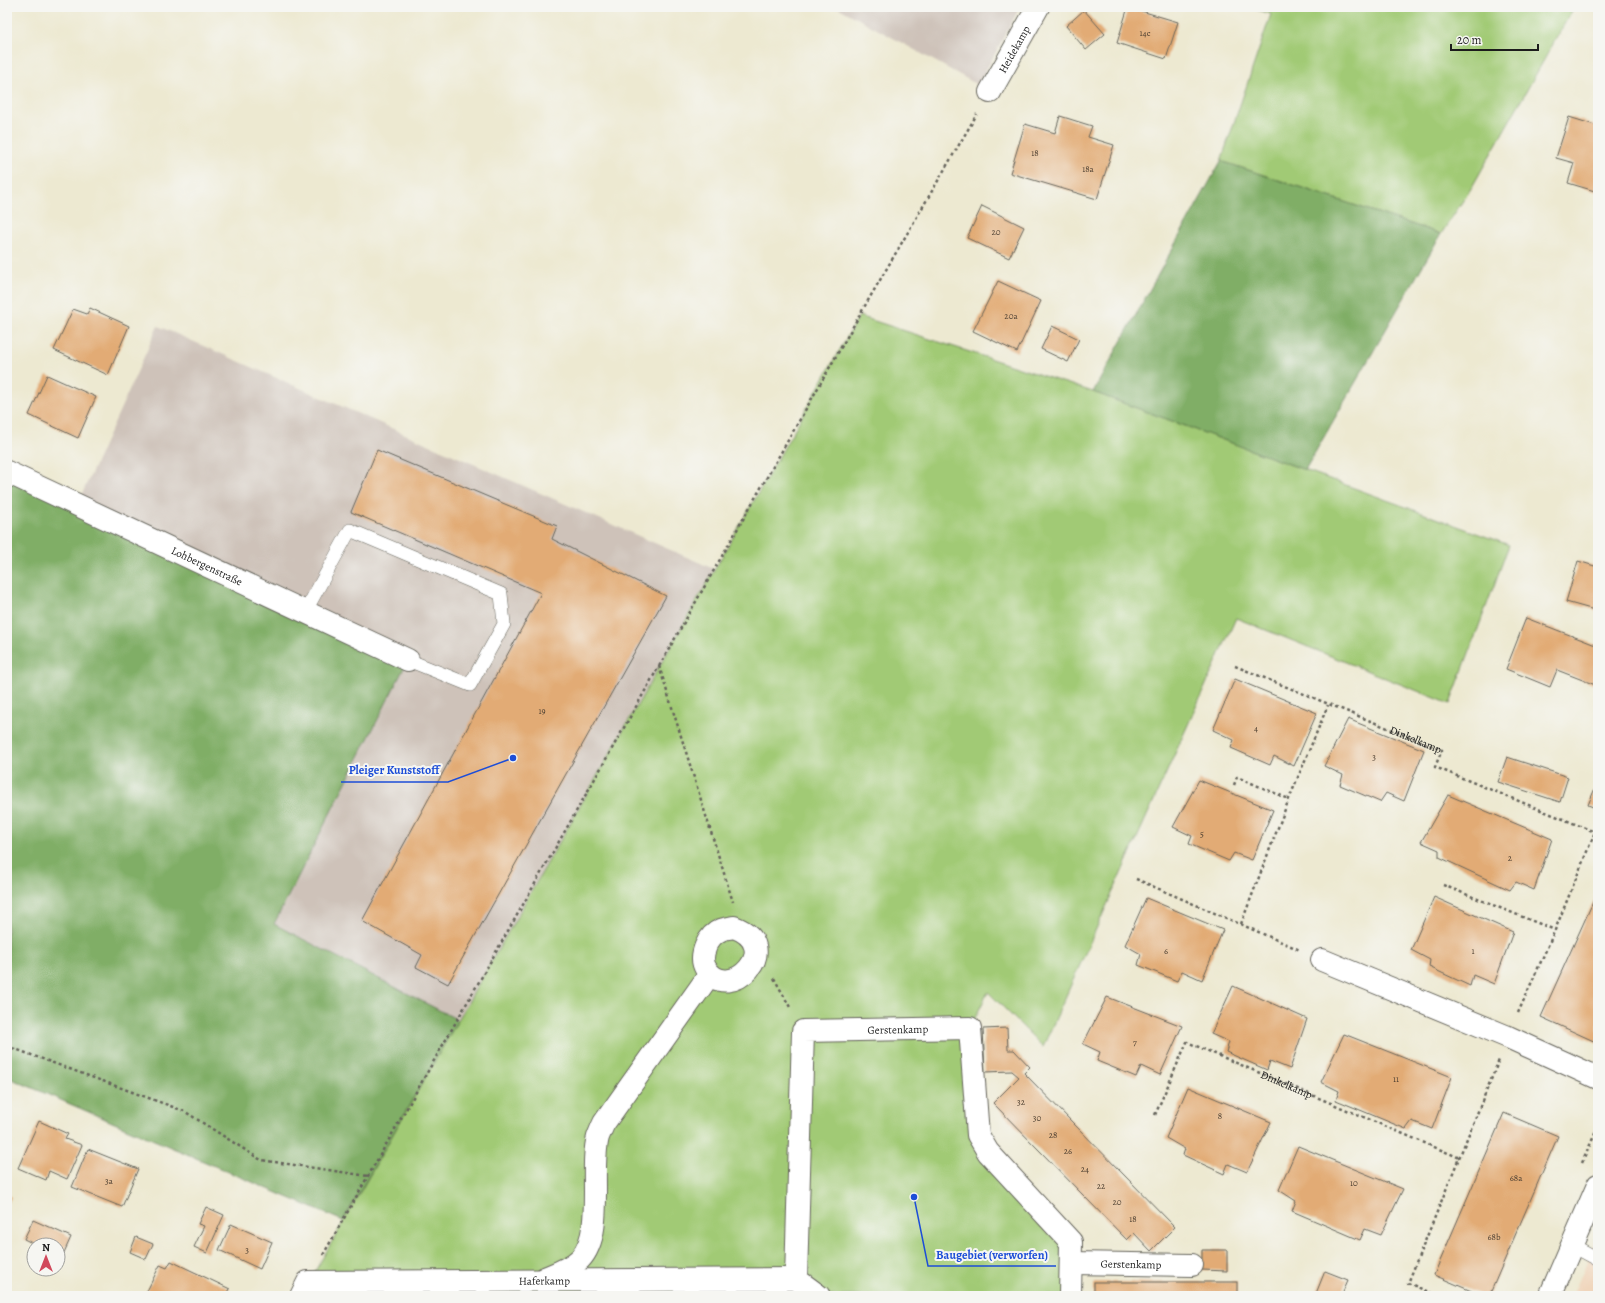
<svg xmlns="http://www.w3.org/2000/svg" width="1605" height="1303" font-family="Alegreya,serif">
  <rect width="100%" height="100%" fill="#f6f6f2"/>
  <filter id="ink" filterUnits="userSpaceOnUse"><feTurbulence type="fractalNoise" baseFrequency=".025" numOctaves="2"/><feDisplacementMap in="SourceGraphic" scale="8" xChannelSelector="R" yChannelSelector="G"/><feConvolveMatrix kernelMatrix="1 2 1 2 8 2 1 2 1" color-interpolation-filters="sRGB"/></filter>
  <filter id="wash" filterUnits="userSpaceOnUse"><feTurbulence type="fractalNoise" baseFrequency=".012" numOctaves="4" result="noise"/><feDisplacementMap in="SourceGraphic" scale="16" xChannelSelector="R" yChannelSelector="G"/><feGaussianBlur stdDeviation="0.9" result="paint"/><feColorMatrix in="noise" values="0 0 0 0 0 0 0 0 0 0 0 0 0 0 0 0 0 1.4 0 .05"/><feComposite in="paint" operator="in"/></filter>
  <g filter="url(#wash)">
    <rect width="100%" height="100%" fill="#ede9d1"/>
    <path fill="#f0d6bc" d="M1596,1242L1598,1243V1296H1572Z"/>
    <g fill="#cec2b9">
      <path d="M837,7H1020L978,85Z"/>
      <path d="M158,326L714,569L458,1020L274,924L408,660L77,505Z"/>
    </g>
    <g fill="#a1ca75" stroke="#5e7348">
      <path d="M1248,7H1574L1472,187L1441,234L1221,161L1271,14Z"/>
      <path d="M859,316L1093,392L1509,545L1450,704L1236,618L1043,1047L988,992L970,1028L978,1135L1071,1242L1070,1296H301Z"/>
    </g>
    <g fill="#80ae66" stroke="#4e6541">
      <path d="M1221,161L1441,234L1305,470L1093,392Z"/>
      <path d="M7,472L408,660L274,924L458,1020L343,1221L7,1077Z"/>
    </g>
    <g id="blocks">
      <g fill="#e2ab74">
        <path d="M1128,7L1178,22L1166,59L1117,43Z"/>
        <path d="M1084,10L1105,34L1086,50L1066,26Z"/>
        <path d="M1060,116L1092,126L1088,137L1114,145L1097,199L1010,173L1025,124L1055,133Z"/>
        <path d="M1569,117L1598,126V192L1568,183L1574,163L1556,158Z"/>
        <path d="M982,206L1024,227L1009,258L967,238Z"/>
        <path d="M998,281L1041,301L1017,352L973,331Z"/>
        <path d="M90,308L129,326L108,375L54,350L73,309L87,314Z"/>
        <path d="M1052,326L1079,339L1068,362L1041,349Z"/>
        <path d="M47,375L96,397L78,438L29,415Z"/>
        <path d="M377,450L557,526L552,539L666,596L448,984L416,967L422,955L362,921L541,593L351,512Z"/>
        <path d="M1578,561L1598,567V611L1566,602Z"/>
        <path d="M1526,618L1598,646V686L1557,670L1550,687L1506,669Z"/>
        <path d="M1235,679L1317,713L1294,766L1274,756L1270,765L1231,748L1234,740L1213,730Z"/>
        <path d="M1348,719L1424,750L1404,801L1386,793L1380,802L1340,785L1343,775L1324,766Z"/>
        <path d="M1507,757L1568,777L1560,802L1498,782Z"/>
        <path d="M1199,780L1273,810L1252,860L1234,853L1229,861L1189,844L1192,836L1173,827Z"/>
        <path d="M1598,781V809L1588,805Z"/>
        <path d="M1448,795L1552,839L1534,890L1516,882L1510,890L1439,857V850L1421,842Z"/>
        <path d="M1598,891V1043L1541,1017Z"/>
        <path d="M1434,897L1513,932L1494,984L1473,975L1470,986L1429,967L1430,960L1411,950Z"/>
        <path d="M1146,898L1223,930L1202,980L1182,971L1177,981L1138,965L1141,954L1125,945Z"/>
        <path d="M1233,986L1307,1019L1290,1069L1270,1061L1267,1070L1226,1052L1229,1042L1211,1034Z"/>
        <path d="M1107,997L1182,1026L1160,1075L1141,1066L1136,1077L1097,1061L1100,1052L1083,1044Z"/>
        <path d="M1007,1028L1008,1050H1014L1030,1067L1024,1073L1175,1227L1151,1251L1134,1233L1127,1240L993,1103L1019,1077L1012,1071L985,1072L983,1029Z"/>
        <path d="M1344,1034L1452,1077L1432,1129L1412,1121L1406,1129L1336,1100L1339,1091L1321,1082Z"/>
        <path d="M1188,1087L1271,1122L1247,1172L1228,1164L1224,1174L1183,1155L1185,1149L1166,1138Z"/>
        <path d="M1504,1113L1558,1136L1489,1296H1483L1434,1275Z"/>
        <path d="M39,1121L68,1134L65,1139L82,1145L67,1179L49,1171L46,1180L18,1168Z"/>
        <path d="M1298,1146L1403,1189L1381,1235L1365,1229L1360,1240L1292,1211L1296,1201L1279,1190Z"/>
        <path d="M88,1149L138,1169L122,1207L72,1187Z"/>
        <path d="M7,1195L11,1197L7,1205Z"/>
        <path d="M206,1207L224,1215L207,1253L194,1247L204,1226L198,1224Z"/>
        <path d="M33,1220L71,1237L62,1257L58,1255V1245H36L24,1239Z"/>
        <path d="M231,1224L272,1242L260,1269L219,1250Z"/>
        <path d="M136,1237L153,1244L146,1259L130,1252Z"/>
        <path d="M1202,1250H1227V1271L1202,1270Z"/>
        <path d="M171,1261L230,1289L226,1296H151L146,1293L160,1265L167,1268Z"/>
        <path d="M1325,1271L1348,1280L1341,1296H1315Z"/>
        <rect x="1094" y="1282" width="143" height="14"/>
      </g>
    </g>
  </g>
  <g filter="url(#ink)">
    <use href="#blocks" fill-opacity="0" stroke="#65645b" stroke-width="1"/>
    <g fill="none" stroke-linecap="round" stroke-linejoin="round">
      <defs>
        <g id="service">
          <path d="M305,612L350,530L501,594L504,624L470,685L408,660"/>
          <path d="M1572,1246L1598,1260"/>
        </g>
        <g id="minor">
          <path id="s3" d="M990,92L1038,7"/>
          <path id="s4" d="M7,472L408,660"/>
          <path d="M734,927C787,947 729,1005 706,969C698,956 708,935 721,930C725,928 730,928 734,927Z"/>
          <path d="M1322,960L1508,1037L1598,1078"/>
          <path id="s5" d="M1071,1263L1192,1265"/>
          <path d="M545,1278C557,1273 571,1268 580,1259C605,1233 589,1170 598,1137C600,1132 602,1127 604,1123L710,974"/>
          <path id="s6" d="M796,1279L803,1031L970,1028L978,1135L988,1152L1071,1242L1070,1296"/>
          <path d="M796,1279L819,1296"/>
          <path id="s7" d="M301,1296L308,1282L796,1279"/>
        </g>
        <path id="secondary" d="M1550,1296L1598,1185"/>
      </defs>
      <use href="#service" stroke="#65645b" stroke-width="14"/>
      <use href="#minor" stroke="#65645b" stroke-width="24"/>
      <use href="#secondary" stroke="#65645b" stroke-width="24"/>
      <g stroke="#65645b" stroke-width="2.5" stroke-dasharray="3 3" stroke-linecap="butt">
        <path d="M659,666L733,902"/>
        <path id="s1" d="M1235,666L1442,750L1435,767L1595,832"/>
        <path d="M1234,785L1237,777L1289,799"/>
        <path d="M1136,879L1300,950"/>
        <path d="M1443,885L1555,930"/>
        <path d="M1241,924L1289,799L1328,705"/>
        <path d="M774,978L791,1009"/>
        <path d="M1518,1013L1555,930L1595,832L1598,833"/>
        <path d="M7,1046L184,1111L261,1160L368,1176"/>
        <path id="s2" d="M1155,1115L1187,1042L1460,1158"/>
        <path d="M1582,1163L1598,1127"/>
        <path d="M323,1255L859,316L977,114"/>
        <path d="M1438,1296L1408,1283L1499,1060"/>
      </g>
      <use href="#service" stroke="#fff" stroke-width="13"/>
      <use href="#minor" stroke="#fff" stroke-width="22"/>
      <use href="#secondary" stroke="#fff" stroke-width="22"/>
    </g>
  </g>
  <g text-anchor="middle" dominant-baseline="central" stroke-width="4" stroke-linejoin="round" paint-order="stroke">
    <g font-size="9" fill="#4e4032">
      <text x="1145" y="33">14c</text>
      <text x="1035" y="153">18</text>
      <text x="1088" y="169">18a</text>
      <text x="996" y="232">20</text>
      <text x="1011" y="316">20a</text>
      <text x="542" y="711">19</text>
      <text x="1256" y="728">4</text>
      <text x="1374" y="757">3</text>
      <text x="1202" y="834">5</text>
      <text x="1510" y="858">2</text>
      <text x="1166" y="951">6</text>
      <text x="1473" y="951">1</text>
      <text x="1135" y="1042">7</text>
      <text x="1396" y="1079">11</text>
      <text x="1021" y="1102">32</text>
      <text x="1220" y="1116">8</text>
      <text x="1037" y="1118">30</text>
      <text x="1053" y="1135">28</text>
      <text x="1068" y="1151">26</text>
      <text x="1085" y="1169">24</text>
      <text x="1516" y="1178">68a</text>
      <text x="109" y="1181">3a</text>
      <text x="1354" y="1183">10</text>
      <text x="1101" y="1186">22</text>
      <text x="1117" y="1202">20</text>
      <text x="1133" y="1219">18</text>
      <text x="1494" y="1237">68b</text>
      <text x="247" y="1250">3</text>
    </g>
    <g font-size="11" fill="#1c1c1c" stroke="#f6f6f2">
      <text stroke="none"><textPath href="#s3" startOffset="49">Heidekamp</textPath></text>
      <text stroke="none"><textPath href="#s4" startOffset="221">Lohbergenstraße</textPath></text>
      <text stroke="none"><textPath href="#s1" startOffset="195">Dinkelkamp</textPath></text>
      <text stroke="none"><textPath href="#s6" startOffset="343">Gerstenkamp</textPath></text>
      <text stroke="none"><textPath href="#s2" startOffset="188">Dinkelkamp</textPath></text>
      <text stroke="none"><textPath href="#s5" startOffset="60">Gerstenkamp</textPath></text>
      <text stroke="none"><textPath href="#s7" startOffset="252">Haferkamp</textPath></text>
    </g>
  </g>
  <path fill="none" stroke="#1d4ed8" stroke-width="1.5" d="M513 758L448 782H341M914 1197L928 1266H1056"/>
  <g fill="#1d4ed8" stroke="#f6f6f2" stroke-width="1.5">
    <circle cx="513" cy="758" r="4"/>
    <circle cx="914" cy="1197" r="4"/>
  </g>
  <g font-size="12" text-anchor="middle" font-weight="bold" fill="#1d4ed8" stroke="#f6f6f2" stroke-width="4" stroke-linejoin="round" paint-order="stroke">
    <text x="394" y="774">Pleiger Kunststoff</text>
    <text x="992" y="1259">Baugebiet (verworfen)</text>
  </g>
  <rect width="1605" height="1303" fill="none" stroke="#f6f6f2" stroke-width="24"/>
  <g transform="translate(46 1257)"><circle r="19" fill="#f6f6f2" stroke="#9f9f9c"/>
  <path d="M0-3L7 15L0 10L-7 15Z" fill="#d1495b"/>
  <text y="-6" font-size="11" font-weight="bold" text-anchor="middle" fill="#1c1c1c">N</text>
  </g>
  <path d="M1451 44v6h87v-6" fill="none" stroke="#1c1c1c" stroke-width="2"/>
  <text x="1457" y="44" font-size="12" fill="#1c1c1c" stroke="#f6f6f2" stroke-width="3" paint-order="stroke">20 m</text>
</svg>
